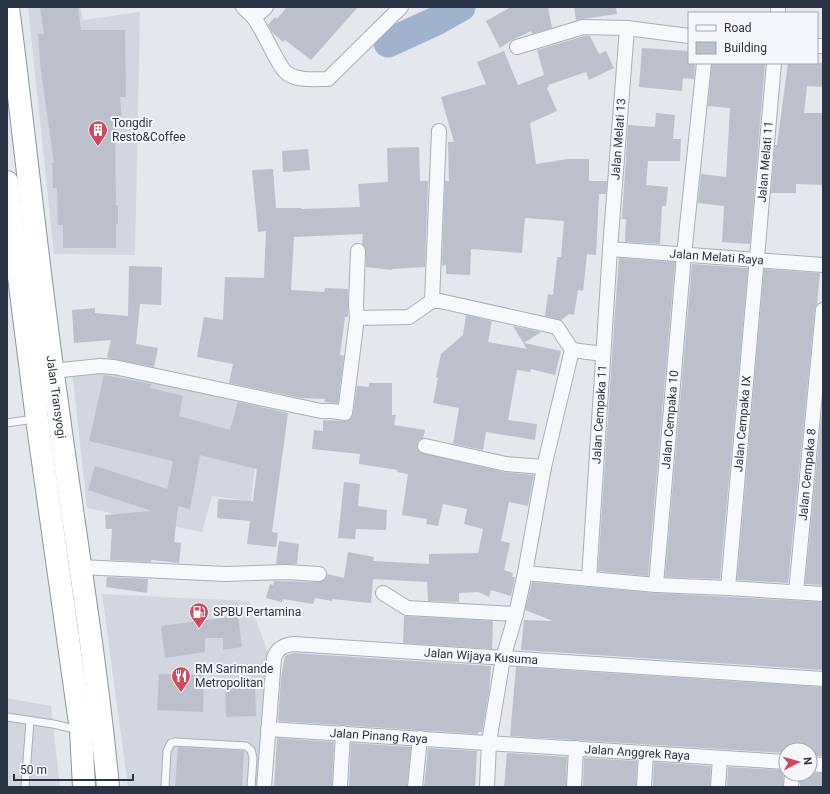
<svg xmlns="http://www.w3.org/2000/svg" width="830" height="794" font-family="Roboto,sans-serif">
  <rect width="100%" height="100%" fill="#e4e7ec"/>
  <g fill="#d2d6de">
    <path d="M28,7H80L83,20L140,12L135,255L54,254Z"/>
    <path d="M71,360L196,384L262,400L251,501L212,496L202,532L87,508Z"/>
    <path d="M102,594L249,601L272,664L263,787H128Z"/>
    <path d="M7,698L51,706L60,787H7Z"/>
  </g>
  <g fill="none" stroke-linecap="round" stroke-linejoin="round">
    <path stroke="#9fb4cc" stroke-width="29" d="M388,43L438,20L461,7"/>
  </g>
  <g fill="#bbc0ca">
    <path d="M40,7H78L81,30H125L126,97H120L122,122H115L116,205H118V224H116V248H63V225H58L57,188H53L52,163H54L40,64L38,34H44Z"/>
    <path d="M287,7H358L311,60L285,40L283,42L272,32L268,25L275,17L277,19Z"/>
    <path d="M511,7H548L552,28L532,34L531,31L514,39L500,48L486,21Z"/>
    <path d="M574,7H616L617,14L576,20Z"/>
    <path d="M584,36H590L599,54L606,51L614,68L589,80L586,72L548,85L549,87L547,88L557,111L530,123L536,164L568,159H589V181H607L606,194H599L596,255L587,254L583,291L578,290L574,315L569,314L561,320L545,316L548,294L553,295L557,257H561L564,221L525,218L522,253L471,249L470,275L446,274V265L442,266L445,181H449L448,142H454L441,97L486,84L477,62L504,51L518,85L544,75L537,50Z"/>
    <path d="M642,48L689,51V63H695L694,79L683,78L682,91L639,87Z"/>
    <path d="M712,63H765L750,244L722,242L724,206L698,203L701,174L726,177L730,108L708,106Z"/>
    <path d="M788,63H823V87L807,86L804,113H823V185L796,184V193H771L775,145H777Z"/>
    <path d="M656,113L675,115L673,139H681L680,161H648L646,185L668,187L666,206H662L660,244L625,242L626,219H622L628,125L655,127Z"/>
    <path d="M419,147L420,181H428L425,267L392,269V270L366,267V251L365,247L362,244L363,234L294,237L291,290L324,292L325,288L348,289V317H345L340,355L344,356L338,403L324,402L325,399L301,398L229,383L233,364L197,357L204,317L223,320L225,277L264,278L266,231L258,232L252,170L273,169L276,208H301V209L360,207L358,184L388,182L387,148Z"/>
    <path d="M308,149L310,170L283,172L282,151Z"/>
    <path d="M619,258L675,262L648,576L598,571L615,311Z"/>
    <path d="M692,264L748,268L720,579L665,577Z"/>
    <path d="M129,266L162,267L161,305L140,304L136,344L158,348L154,367L108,358L107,357L111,340L74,343L72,310L95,308V313L128,316Z"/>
    <path d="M764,269L820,273L817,304L815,309L788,583L737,580Z"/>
    <path d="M466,315L492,321L488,342L527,349L513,326L541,332L524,343L561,351L555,375L531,369L530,372L517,370L508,420L537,424L535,440L486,432L483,450L453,444L459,408L433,403L438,378L436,377L441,354L463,335Z"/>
    <path d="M104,375L151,384L150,388L183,396L179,416L230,430L238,402L288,413L272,532L278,533L276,547L247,544L250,521L217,518L218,499L253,501L257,469L200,455L190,509L178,506L174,542L181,543L179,563L151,560V562L110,560L112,529H106L105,515L152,511L88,490L95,466L167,489L173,461L89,441Z"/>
    <path d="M369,383H392V415H396L394,425L425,430L423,438L419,440L417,445V449L420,452L504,472L534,475L528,506L509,502L501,541L510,543L504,570L513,573L512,577H515L511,596L491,590L489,597L478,592L459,593V602L428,601L427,582L373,579L371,603L332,599V601L315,598L313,604L283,599L282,602L266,598L270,584L273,585L274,581L319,582L326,579L327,574L344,578L348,552L374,557L373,561L429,564V554L478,553L483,529L464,524L467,509L443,504L438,526L426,524L427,519L402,515L408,474L397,472L398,470L359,464L360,454L312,449L314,430L323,431V420L344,421L351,418L353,414L357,386L369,387Z"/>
    <path d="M823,399V585L805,584Z"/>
    <path d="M344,482L360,484L358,506L387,510L386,530L356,529L355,539L338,538Z"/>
    <path d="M279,541L299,544L297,564H276Z"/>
    <path d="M107,577L148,579L147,593L106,587Z"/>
    <path d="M532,582L655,593L823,602V670L521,650L524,620L553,621L525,610Z"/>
    <path d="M238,616L242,647L223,650V638H205V652L165,658L161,626Z"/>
    <path d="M404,616L493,621L492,649L403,643Z"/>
    <path d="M294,653L491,666L489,692L482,732H478V734L278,721L281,678L285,656Z"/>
    <path d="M516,667L823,687V756H810V750H786V753L510,736Z"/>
    <path d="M159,674L204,675L203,712L157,710Z"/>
    <path d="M225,684H255L256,716L226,717Z"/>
    <path d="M277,738L334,742L332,787H274Z"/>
    <path d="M351,743L411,747L407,787H349Z"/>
    <path d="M178,747L244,751L242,787H175Z"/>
    <path d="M428,748L477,751L475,787H424Z"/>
    <path d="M507,753L567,757L566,787H504Z"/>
    <path d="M584,758L637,761L636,787H583Z"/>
    <path d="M654,762L711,766L710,787H653Z"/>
    <path d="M728,767L784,770L783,787H727Z"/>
    <path d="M810,773H823V787H800V774H810Z"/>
  </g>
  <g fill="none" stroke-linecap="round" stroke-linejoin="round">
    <defs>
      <g id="service">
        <path d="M7,423L34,419"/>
        <path d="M7,717L53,724L79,730"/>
        <path d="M25,787L30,721"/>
        <path d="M165,787L167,751L171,743L175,742L246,746L251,750L253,758L251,787"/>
      </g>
      <g id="minor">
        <path d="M243,7C247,11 251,14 254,18C263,29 279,69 288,74C299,81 316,79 328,79L401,7"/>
        <path d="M778,13V7"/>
        <path d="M254,18L266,7"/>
        <path d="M817,46H823"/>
        <path d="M517,47L583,27L627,28L689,36"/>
        <path id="s1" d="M610,249L823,265"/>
        <path d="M432,301L439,131"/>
        <path d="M357,318L409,317L432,301H440L557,327L572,350L544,467L525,573"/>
        <path d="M572,350L603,354"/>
        <path d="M52,371L100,366L114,367L321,411H332L345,413L357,318L356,305L358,251"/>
        <path d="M425,446L506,464L544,467"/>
        <path d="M80,567L225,574L287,572L319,574"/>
        <path id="s2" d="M589,579L610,249L627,28"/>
        <path id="s3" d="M656,585L684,255L704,63"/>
        <path id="s4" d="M728,588L774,63"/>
        <path id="s5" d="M796,592L823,310"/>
        <path d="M383,593L407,608L516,614"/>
        <path id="s6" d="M268,729L786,762"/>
        <path d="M810,764L823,765"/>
        <path id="s7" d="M264,787L274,658C277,648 284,645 294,644L823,679"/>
        <path d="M340,787L343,733"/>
        <path d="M415,787L420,738"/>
        <path d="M487,787L489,742L503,658L516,614L525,573L656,585L728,588L823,594"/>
        <path d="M574,787L576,748"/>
        <path d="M644,787L646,753"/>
        <path d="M718,787L720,758"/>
        <path d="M791,787L792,774"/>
      </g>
      <g id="trunk">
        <path id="s8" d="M8,7C25,139 38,271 57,403C74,531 96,659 108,787"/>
        <path d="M7,182L37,419L81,730L84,787"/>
      </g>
    </defs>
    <use href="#service" stroke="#a9aeb7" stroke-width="9"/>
    <use href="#minor" stroke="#a9aeb7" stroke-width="16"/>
    <use href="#trunk" stroke="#8b94a3" stroke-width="24"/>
    <use href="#service" stroke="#f7f8fa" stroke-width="7"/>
    <use href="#minor" stroke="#f7f8fa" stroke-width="14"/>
    <use href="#trunk" stroke="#fff" stroke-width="22"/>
  </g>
  <defs>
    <symbol id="building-pin" viewBox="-11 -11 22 30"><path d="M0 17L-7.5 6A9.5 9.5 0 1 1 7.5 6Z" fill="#d1495b" stroke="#f4f6f9"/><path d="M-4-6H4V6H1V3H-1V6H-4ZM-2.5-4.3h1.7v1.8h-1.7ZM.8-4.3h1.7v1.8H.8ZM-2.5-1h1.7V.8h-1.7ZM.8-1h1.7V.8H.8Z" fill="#fff"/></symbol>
    <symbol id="fuel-pin" viewBox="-11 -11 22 30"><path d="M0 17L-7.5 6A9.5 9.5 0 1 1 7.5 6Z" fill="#d1495b" stroke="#f4f6f9"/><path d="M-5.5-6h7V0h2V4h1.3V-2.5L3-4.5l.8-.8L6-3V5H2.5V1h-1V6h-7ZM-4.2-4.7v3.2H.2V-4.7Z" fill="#fff"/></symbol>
    <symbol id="restaurant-pin" viewBox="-11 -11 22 30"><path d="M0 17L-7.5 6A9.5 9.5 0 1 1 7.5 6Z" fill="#d1495b" stroke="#f4f6f9"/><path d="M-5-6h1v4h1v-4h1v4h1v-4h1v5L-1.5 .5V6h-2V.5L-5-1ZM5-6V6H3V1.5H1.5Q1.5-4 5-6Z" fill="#fff"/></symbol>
  </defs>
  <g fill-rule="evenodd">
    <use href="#building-pin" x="87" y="119" width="22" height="30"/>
    <use href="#fuel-pin" x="188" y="601" width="22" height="30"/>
    <use href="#restaurant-pin" x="170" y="665" width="22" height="30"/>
  </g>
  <g text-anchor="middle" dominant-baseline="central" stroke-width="4" stroke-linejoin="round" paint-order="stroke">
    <g font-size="12" fill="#2b3445" stroke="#f4f6f9" text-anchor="start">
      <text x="112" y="123">Tongdir<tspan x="112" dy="14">Resto&amp;Coffee</tspan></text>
      <text x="213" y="612">SPBU Pertamina</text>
      <text x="195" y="669">RM Sarimande<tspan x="195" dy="14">Metropolitan</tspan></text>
    </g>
    <g font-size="12" fill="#2b3445" stroke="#f4f6f9">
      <text stroke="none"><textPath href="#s2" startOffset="441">Jalan Melati 13</textPath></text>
      <text stroke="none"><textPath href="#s4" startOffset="428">Jalan Melati 11</textPath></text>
      <text stroke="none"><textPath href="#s1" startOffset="107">Jalan Melati Raya</textPath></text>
      <text stroke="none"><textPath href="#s8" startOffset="393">Jalan Transyogi</textPath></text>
      <text stroke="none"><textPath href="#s2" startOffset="165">Jalan Cempaka 11</textPath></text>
      <text stroke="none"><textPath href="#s3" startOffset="166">Jalan Cempaka 10</textPath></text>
      <text stroke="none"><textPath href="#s4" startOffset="165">Jalan Cempaka IX</textPath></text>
      <text stroke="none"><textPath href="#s5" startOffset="118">Jalan Cempaka 8</textPath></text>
      <text stroke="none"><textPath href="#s7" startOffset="343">Jalan Wijaya Kusuma</textPath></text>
      <text stroke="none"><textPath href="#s6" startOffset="111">Jalan Pinang Raya</textPath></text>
      <text stroke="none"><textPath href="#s6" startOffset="370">Jalan Anggrek Raya</textPath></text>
    </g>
  </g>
  <rect width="830" height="794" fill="none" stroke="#2b3445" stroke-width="16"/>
  <rect x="688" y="12" width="130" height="52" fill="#f4f6f9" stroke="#a4a8b1"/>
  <rect x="696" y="25" width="20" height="6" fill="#f7f8fa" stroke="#a4a8b1"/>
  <text x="724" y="32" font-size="12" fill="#2b3445">Road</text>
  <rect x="696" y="42" width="20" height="12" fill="#bbc0ca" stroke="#a4a8b1"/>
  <text x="724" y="52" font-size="12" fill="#2b3445">Building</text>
  <g transform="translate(798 762) rotate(84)"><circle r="19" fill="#f4f6f9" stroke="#a4a8b1"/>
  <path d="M0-3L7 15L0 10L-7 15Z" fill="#d1495b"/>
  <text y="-6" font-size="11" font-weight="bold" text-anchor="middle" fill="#2b3445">N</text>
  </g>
  <path d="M14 774v6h119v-6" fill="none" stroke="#2b3445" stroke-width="2"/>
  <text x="20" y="774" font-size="12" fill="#2b3445" stroke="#f4f6f9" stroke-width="3" paint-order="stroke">50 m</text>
</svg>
